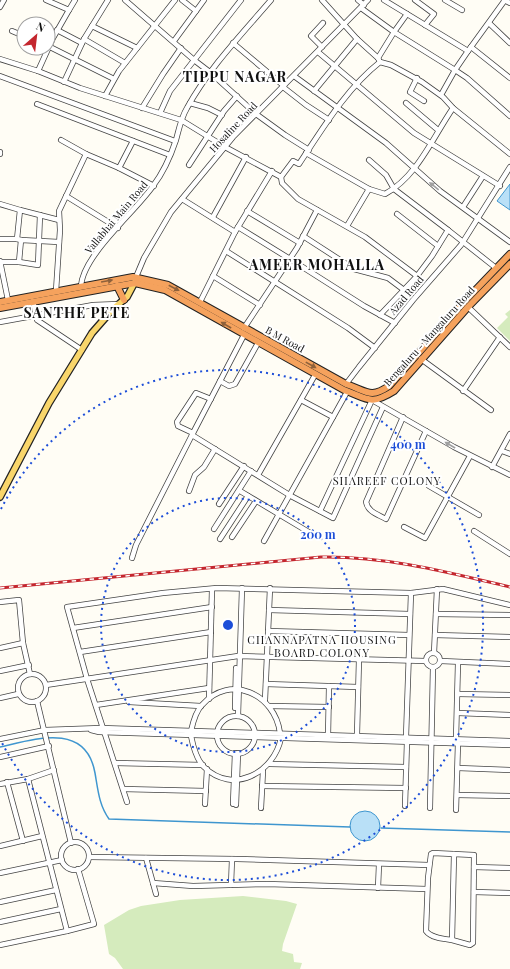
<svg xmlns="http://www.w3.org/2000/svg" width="510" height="969" font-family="'Playfair Display',serif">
  <rect width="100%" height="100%" fill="#fffdf5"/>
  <g fill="#d5ebbd">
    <path d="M510,310V341L497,328L508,317L505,314Z"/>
    <path d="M243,896L286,901L297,904L283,944L282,951L293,954L294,962L302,963L300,969H123L115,958L109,954L104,925L129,910L141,906L180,900Z"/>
  </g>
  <g fill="#b9e0f7" stroke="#3f96cf">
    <path d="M510,184V210L497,201Z"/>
    <circle cx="365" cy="826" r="15"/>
  </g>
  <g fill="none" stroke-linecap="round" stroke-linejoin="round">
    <g stroke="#3f96cf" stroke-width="1.5">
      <path d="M0,747C35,739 86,722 95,773C98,790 99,805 109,819L350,827"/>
      <path d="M381,828L510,832"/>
    </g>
    <defs>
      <g id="minor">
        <path d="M46,0L69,10L75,0"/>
        <path d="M125,0L194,60L211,73L256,114L285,135L309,150"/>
        <path d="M182,0L196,11L204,0"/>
        <path d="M322,0L357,39L378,58"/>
        <path d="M358,0L364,5"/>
        <path d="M384,0L468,51L455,70L467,78L510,116"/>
        <path d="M415,0L434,14L425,25"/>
        <path d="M445,0L462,10"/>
        <path d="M504,0L510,3"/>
        <path d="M0,7L4,0"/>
        <path d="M361,8L394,32L378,58L379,60"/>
        <path d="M69,10L53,38L38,71L80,88L181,120L225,147L281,177L293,161L299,164C323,128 346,89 380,62L391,65L422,82L443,97L453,108L510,154"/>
        <path d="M407,14L394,32L455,70L441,95"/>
        <path d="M489,23L510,43"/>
        <path d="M92,26L137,48"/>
        <path d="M57,30L82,43"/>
        <path d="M12,31L24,36"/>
        <path d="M84,39L125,63"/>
        <path d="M174,41L196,11"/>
        <path d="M233,43L284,86"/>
        <path d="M48,46L114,79"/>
        <path d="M322,47L311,36L323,23"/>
        <path d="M471,47L510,78"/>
        <path d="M468,51L505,0"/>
        <path d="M318,52L414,133L500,186"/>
        <path d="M0,59L38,71"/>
        <path d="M0,76L175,141"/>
        <path d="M294,76L386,143L440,191L510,242"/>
        <path d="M417,78L410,92L424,101"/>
        <path d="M64,82L84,39L108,0"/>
        <path d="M283,87L306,105L329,120"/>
        <path d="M314,91L357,39"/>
        <path d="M105,96L119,71L175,0"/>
        <path d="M190,103L208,108L222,115"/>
        <path d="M406,103L438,130"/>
        <path d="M37,104L170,155"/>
        <path d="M142,108L163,74L181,48"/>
        <path d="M160,113L170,91L241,0"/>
        <path d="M61,140L86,154"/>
        <path d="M0,152V154"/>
        <path d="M306,153L369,189L385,194C417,177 433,137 453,108"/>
        <path d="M369,160L386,175L394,189L448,230"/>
        <path d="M189,165L224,111L237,96"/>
        <path d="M119,168L154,186"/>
        <path d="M281,177L282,183L298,199L365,237L417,276L432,256L448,230L496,268"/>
        <path d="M66,196L118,228"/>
        <path d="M182,199L235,232"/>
        <path d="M0,204L20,210"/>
        <path d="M463,207L483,176"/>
        <path d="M247,211L300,243"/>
        <path d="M397,214L438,246"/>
        <path d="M213,217L246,157"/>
        <path d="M347,226L369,189"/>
        <path d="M238,227L290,259L364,306L395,323"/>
        <path d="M303,236L354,269L388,278L404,290"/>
        <path d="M0,239H17"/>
        <path d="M21,240L17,239L20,210L59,220"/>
        <path d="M226,251L348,328L375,348"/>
        <path d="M0,261L8,300"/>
        <path d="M0,262H19L21,240L59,242"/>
        <path d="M19,262L38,265L40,215"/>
        <path d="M213,276L260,305"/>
        <path d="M136,277L144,258L171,212L233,137L368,0"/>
        <path d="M81,286C83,255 135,212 153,186C163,173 171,155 176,140C179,129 181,118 187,108C209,68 241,35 271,0"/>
        <path d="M56,291L60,230L59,211L86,154L119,168L133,141"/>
        <path d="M33,301L37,320L82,350"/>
        <path d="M200,302L235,232L272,171"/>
        <path d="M468,307L510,347"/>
        <path d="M380,315L417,276"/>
        <path d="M0,322L93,305L119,304"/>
        <path d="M244,328L297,248L317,210"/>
        <path d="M244,335L192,435L291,496L333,518L383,407"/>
        <path d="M421,359L491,410"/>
        <path d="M220,381L229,386L235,384L258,343"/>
        <path d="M346,384L359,367L413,300L461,245L510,167"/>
        <path d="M463,391L500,337"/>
        <path d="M301,400L333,417"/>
        <path d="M403,417L366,502C368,512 377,514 386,519L426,431"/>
        <path d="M193,433L178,426L177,422L196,393L211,399"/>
        <path d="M502,451L510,454"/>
        <path d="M492,467L510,434"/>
        <path d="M258,475L315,375"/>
        <path d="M429,486L479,515"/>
        <path d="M189,491L195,475L204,467L215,449"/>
        <path d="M240,491L312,534"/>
        <path d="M219,504L244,466"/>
        <path d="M320,511L372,400L454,447L510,475"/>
        <path d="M404,527L425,538L470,456"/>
        <path d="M214,529L251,471"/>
        <path d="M474,531L510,554"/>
        <path d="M232,537L256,501"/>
        <path d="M220,539L248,496"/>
        <path d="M264,541L347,392"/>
        <path d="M132,558L136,545L192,435"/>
        <path d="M0,602L19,600L23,643L30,674"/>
        <path d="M269,610L410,614"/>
        <path d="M436,614L510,615"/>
        <path d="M73,628L212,607"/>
        <path d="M268,631L409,635"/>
        <path d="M435,635L510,637"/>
        <path d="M0,648L23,643"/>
        <path d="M80,652L211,632"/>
        <circle cx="433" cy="660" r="7"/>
        <path d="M434,653L437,589"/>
        <path d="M441,661L510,664"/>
        <path d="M0,671L29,665"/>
        <circle cx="32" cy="688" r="14"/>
        <path d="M266,684L358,687"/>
        <path d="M46,685L238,656L426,661"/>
        <path d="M458,694L510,695"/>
        <path d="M0,698L18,694"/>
        <path d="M209,699L212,589"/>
        <path d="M265,700L270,588"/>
        <path d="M37,701L71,843"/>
        <path d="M129,702L201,706"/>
        <path d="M96,705L209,688"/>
        <path d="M269,706L329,707"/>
        <path d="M235,708L236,668"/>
        <path d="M458,713L510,715"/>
        <path d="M238,716L242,588"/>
        <circle cx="236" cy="735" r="19"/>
        <path d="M91,730L99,732L510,745"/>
        <path d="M191,731C193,722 196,711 202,705C230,673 275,694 280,733"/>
        <path d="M357,735L359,659"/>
        <path d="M191,736C193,746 196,759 204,767C233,795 274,773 281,738"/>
        <path d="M328,737L329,686"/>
        <path d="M406,737L411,593"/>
        <path d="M0,739L45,730L101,728L510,741"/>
        <path d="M456,739L458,663"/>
        <path d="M0,757L49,746"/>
        <path d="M115,763L203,765"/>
        <path d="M270,764L406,767"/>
        <path d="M458,768L510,770"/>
        <path d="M7,782L23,841"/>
        <path d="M0,784L28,779L54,770"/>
        <path d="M262,786L406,788"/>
        <path d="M123,789L206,791"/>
        <path d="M457,795L510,796"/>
        <path d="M127,802L87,679L67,607L163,593L217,588L411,593L443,589L510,605"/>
        <path d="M205,804L207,769"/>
        <path d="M233,804L235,753"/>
        <path d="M236,805L238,753"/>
        <path d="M405,806L407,741"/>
        <path d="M261,808L263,771"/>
        <path d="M430,808L433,667"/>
        <path d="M456,810L458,743"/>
        <circle cx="75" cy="856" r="14"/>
        <path d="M0,846L42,836"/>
        <path d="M89,857L237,859L429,865"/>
        <path d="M146,858L156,894"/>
        <path d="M474,867L510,868"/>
        <path d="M0,873L62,860"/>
        <path d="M153,883L193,886L267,884L427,889"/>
        <path d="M231,885L232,859"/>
        <path d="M378,888L379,864"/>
        <path d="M474,892L510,893"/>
        <path d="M0,902L56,890"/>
        <path d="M0,922L61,909"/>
        <path d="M67,931L94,924L78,869"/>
        <path d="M452,940C444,939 431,938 426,931L428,878L431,854L433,853L474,855L473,943L470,945L452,940L454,854"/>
        <path d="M0,945L67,931L28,779"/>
      </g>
      <path id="major" d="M0,497L49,403L92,333L113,309L127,297L136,280"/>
      <g id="highway">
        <path d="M117,286L124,300"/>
        <path d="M0,302L133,277L168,285L346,384C367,391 370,399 389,386L463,303L510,254"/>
        <path d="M0,308L135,283L165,290L344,390C368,399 370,406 394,391L468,307L510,264"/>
      </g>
    </defs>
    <use href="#minor" stroke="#444" stroke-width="6"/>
    <use href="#major" stroke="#222" stroke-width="8"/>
    <use href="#highway" stroke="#222" stroke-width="8"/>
    <use href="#minor" stroke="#fff" stroke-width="4.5"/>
    <use href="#major" stroke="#f9d66b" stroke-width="5.5"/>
    <use href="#highway" stroke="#f5a25d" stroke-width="6"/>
    <defs>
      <path id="rail" d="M0,588L321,557C386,556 447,572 510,587"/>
    </defs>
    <use href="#rail" stroke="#c4262e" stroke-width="3"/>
    <use href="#rail" stroke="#fff" stroke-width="1.5" stroke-dasharray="4.5" stroke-linecap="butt"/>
  </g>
  <defs><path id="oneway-solid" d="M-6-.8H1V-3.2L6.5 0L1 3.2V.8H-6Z"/></defs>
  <g fill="#a0a0a0">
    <use href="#oneway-solid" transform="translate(434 186) rotate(-141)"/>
    <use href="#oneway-solid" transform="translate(450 445) rotate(-150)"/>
  </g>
  <g fill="#8e613b">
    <use href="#oneway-solid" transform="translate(107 281) rotate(-10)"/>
    <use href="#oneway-solid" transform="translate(174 288) rotate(28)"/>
    <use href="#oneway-solid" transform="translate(226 325) rotate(-150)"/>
    <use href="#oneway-solid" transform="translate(311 365) rotate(29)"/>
  </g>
  <g fill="none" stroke="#1d4ed8" stroke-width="2" stroke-dasharray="2 4">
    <circle cx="228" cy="625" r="127"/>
    <path d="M1 509A255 255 0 1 1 1 741"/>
  </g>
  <g text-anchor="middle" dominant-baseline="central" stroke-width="4" stroke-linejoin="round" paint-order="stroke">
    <g font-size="10" fill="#111" stroke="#fff">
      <text transform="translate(233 127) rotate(-47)">Hosaline Road</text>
      <text transform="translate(116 217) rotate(-50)">Vallabhai Main Road</text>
      <text transform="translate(406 295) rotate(-50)">Azad Road</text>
      <text transform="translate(429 336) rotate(-48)">Bengaluru - Mangaluru Road</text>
      <text transform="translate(285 339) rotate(29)">B M Road</text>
    </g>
    <g font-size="11" letter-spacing="1" fill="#111" stroke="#fff">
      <text x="387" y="480">SHAREEF COLONY</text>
      <text x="322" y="639">CHANNAPATNA HOUSING<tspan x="322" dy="13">BOARD COLONY</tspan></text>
    </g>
    <g font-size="14" font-weight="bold" letter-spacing="1" fill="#111" stroke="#fff">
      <text x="235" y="76">TIPPU NAGAR</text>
      <text x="317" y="264">AMEER MOHALLA</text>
      <text x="77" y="312">SANTHE PETE</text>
    </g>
  </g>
  <circle cx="228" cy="625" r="6" fill="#1d4ed8" stroke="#fff" stroke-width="2"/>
  <g font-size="12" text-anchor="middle" font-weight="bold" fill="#1d4ed8" stroke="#fff" stroke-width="4" stroke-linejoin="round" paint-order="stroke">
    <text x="408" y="449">400 m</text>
    <text x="318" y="539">200 m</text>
  </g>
  <g transform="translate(36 36) rotate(28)"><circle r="19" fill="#ffffff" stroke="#a0a0a0"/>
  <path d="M0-3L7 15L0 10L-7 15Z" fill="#c4262e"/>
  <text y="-6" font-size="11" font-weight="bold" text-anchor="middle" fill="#111111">N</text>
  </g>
</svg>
